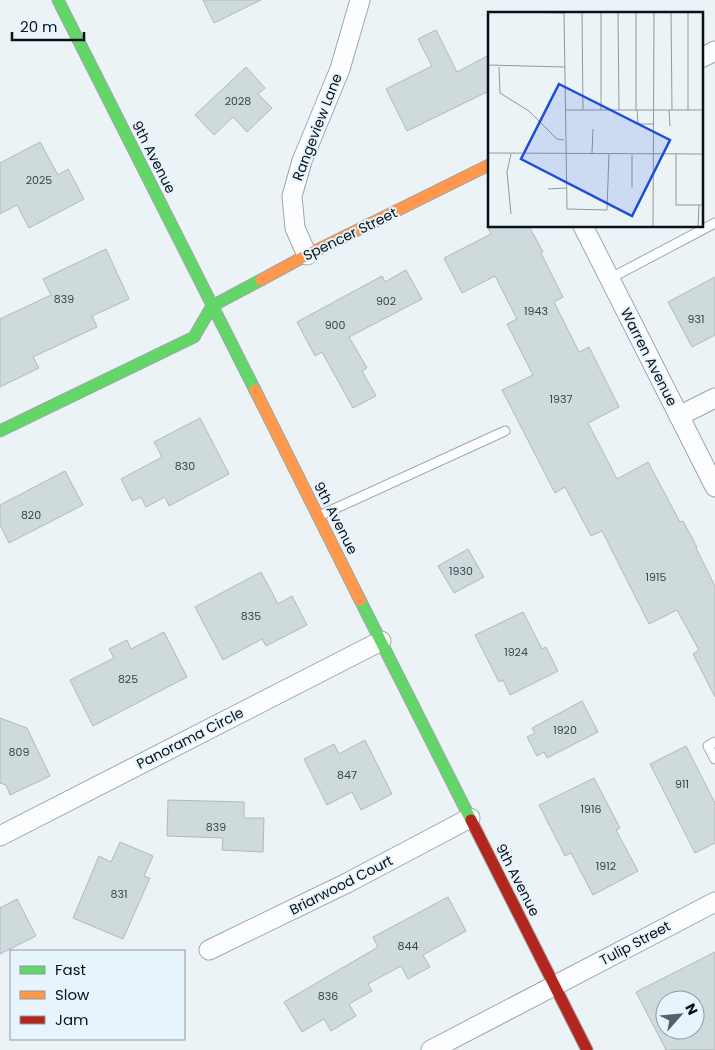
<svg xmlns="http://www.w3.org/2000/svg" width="715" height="1050" font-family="Poppins,sans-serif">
  <rect width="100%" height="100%" fill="#ecf3f7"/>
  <g fill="#cfdadd" stroke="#b0babd" fill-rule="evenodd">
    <path d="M203,0H261L214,23Z"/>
    <path d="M436,30L457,72L489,55V91L407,131L386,89L432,66L418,39Z"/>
    <path d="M246,67L265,88L258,94L272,108L247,132L233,117L214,135L195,115Z"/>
    <path d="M40,142L58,175L68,169L84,199L29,228L17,205L0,214V163Z"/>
    <path d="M487,226H529L543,252L541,253L563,297L554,302L579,352L589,347L619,407L588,423L617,479L648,462L680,522L683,521L697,547L696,548L715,586V697L693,654L699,650L677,610L649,624L602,531L591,536L565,487L555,493L502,390L533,375L507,324L517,319L495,276L462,293L444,258L491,234Z"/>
    <path d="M106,249L129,299L92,316L97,327L33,357L39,368L0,387V319L51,295L43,279Z"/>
    <path d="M406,270L422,299L349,337L367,368L362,371L376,396L353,408L322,352L315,356L297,322L382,276L385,282Z"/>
    <path d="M715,277V335L692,347L668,302Z"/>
    <path d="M200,418L229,474L169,506L165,497L146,507L141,497L132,501L121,479L162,457L154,442Z"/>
    <path d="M65,471L83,505L9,543L0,525V505Z"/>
    <path d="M468,549L484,577L454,593L438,566Z"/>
    <path d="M261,572L278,604L292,596L307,625L266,646L262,639L223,660L195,607Z"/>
    <path d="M523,612L542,649L546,647L558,671L510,695L503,680L499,682L475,635Z"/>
    <path d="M164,632L187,677L93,726L70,680L114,658L109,649L127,640L131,649Z"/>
    <path d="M582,701L598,732L547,758L544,752L537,756L527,737L535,733L532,728Z"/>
    <path d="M0,718L27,728L50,776L10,795L6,785L0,783Z"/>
    <path d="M365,740L392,794L361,810L352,792L327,805L304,759L334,744L339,754Z"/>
    <path d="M686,746L715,803V843L695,853L650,764Z"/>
    <path d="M594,778L620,828L616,830L638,871L593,895L571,853L565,856L539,805Z"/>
    <path d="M168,800L244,802V818H264L263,852L222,850L223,838L167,836Z"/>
    <path d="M120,842L153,856L144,876L150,878L123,939L73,918L99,856L111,862Z"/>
    <path d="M448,897L466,931L423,955L430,967L408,979L401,966L368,984L372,991L349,1004L356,1016L331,1031L324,1019L302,1032L284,1002L378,947L373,937Z"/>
    <path d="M17,899L36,936L0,954V908Z"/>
    <path d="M715,952V1050H666L636,992ZM665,1000H695V1030H665Z"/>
  </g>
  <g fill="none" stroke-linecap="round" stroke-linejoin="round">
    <defs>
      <g id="lane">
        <path d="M609,279L715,223"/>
        <path d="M321,515L505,431"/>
        <path d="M715,742L708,746L715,759"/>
      </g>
      <g id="street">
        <path d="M701,58L715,51"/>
        <path d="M583,226L715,487"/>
        <path d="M307,255L295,228L292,196L302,161L340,69L360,0"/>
        <path d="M679,416L715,398"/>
        <path d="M0,836L381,641"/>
        <path d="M209,950L347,883L470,818"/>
        <path d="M431,1050L715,902"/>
      </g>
      <g id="fast">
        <path d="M58,0L255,390"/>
        <path d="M0,431L194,337L212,306L261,280"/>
        <path d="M360,600L471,820"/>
      </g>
      <g id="slow">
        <path d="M261,280L307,255L489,165"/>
        <path d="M255,390L360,600"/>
      </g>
      <path id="jam" d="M471,820L587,1050"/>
    </defs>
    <use href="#lane" stroke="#9ea7ac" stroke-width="11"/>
    <use href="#street" stroke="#9ea7ac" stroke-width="21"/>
    <use href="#fast" stroke="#9ea7ac" stroke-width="13"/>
    <use href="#slow" stroke="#9ea7ac" stroke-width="13"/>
    <use href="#jam" stroke="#9ea7ac" stroke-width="13"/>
    <use href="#lane" stroke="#fcfdfe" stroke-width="9"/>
    <use href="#street" stroke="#fcfdfe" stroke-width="19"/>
    <use href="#fast" stroke="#63d668" stroke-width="11"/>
    <use href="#slow" stroke="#ff974d" stroke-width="11"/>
    <use href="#jam" stroke="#b3261e" stroke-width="11"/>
  </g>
  <g text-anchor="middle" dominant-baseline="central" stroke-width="4" stroke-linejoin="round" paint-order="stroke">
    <g font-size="11" fill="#3b454b">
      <text x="238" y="101">2028</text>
      <text x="39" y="180">2025</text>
      <text x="64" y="299">839</text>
      <text x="386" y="301">902</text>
      <text x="536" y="311">1943</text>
      <text x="696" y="319">931</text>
      <text x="335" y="325">900</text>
      <text x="561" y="399">1937</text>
      <text x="185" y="466">830</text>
      <text x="31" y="515">820</text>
      <text x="461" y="571">1930</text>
      <text x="656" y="577">1915</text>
      <text x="251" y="616">835</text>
      <text x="516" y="652">1924</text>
      <text x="128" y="679">825</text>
      <text x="565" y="730">1920</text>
      <text x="19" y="752">809</text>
      <text x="347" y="775">847</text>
      <text x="682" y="784">911</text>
      <text x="591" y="809">1916</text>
      <text x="216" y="827">839</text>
      <text x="606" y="866">1912</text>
      <text x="119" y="894">831</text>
      <text x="408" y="946">844</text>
      <text x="328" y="996">836</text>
    </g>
    <g font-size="14" fill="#081219" stroke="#e8f4fc">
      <text transform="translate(317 127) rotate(-69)">Rangeview Lane</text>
      <text transform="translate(154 157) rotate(63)">9th Avenue</text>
      <text transform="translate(350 234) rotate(-26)">Spencer Street</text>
      <text transform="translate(649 357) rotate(63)">Warren Avenue</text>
      <text transform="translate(336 518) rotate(63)">9th Avenue</text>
      <text transform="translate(190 738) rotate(-27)">Panorama Circle</text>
      <text transform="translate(518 880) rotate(63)">9th Avenue</text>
      <text transform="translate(341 885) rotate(-27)">Briarwood Court</text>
      <text transform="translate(635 943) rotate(-28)">Tulip Street</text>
    </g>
  </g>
  <g transform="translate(488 12)">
    <rect width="215" height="215" fill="#ecf3f7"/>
    <path fill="none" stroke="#91999e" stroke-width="1" d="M35,0L76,1M76,0L79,197L119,198L121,141M94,0L95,98M113,0V98M130,0L131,98M148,0V98M183,0L184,98M200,0V98M0,53L77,55M11,55L12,81L41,99L69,127L76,128M77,98H215M149,98L150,112H166M181,98L182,114M0,141L215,142M104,141L105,117M188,142V193H215M144,176V143M60,177L78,176M23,202L19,160L23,142M165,215L166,0M210,215L211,193"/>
    <path fill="#1d4ed8" fill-opacity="0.15" stroke="#1d4ed8" stroke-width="2.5" d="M71,72L182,128L144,204L33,147Z"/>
    <rect width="215" height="215" fill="none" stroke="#081219" stroke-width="2.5"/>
  </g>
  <rect x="10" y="950" width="175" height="90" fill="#e8f4fc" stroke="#8e9aa1"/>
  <rect x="20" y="966" width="25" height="8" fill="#63d668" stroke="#8e9aa1"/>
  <text x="55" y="975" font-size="15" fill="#081219">Fast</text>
  <rect x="20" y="991" width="25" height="8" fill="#ff974d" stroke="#8e9aa1"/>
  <text x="55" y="1000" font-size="15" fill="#081219">Slow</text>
  <rect x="20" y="1016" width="25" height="8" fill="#b3261e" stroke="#8e9aa1"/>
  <text x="55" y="1025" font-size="15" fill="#081219">Jam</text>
  <g transform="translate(680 1015) rotate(63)"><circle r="24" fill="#e8f4fc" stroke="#8e9aa1"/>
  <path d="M0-4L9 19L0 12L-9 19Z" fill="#586167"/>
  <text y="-8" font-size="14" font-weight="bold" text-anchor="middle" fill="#081219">N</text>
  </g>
  <path d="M12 32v8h72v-8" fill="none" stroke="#081219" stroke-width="2.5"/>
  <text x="20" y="32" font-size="15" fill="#081219" stroke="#e8f4fc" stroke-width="4" paint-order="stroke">20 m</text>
</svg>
